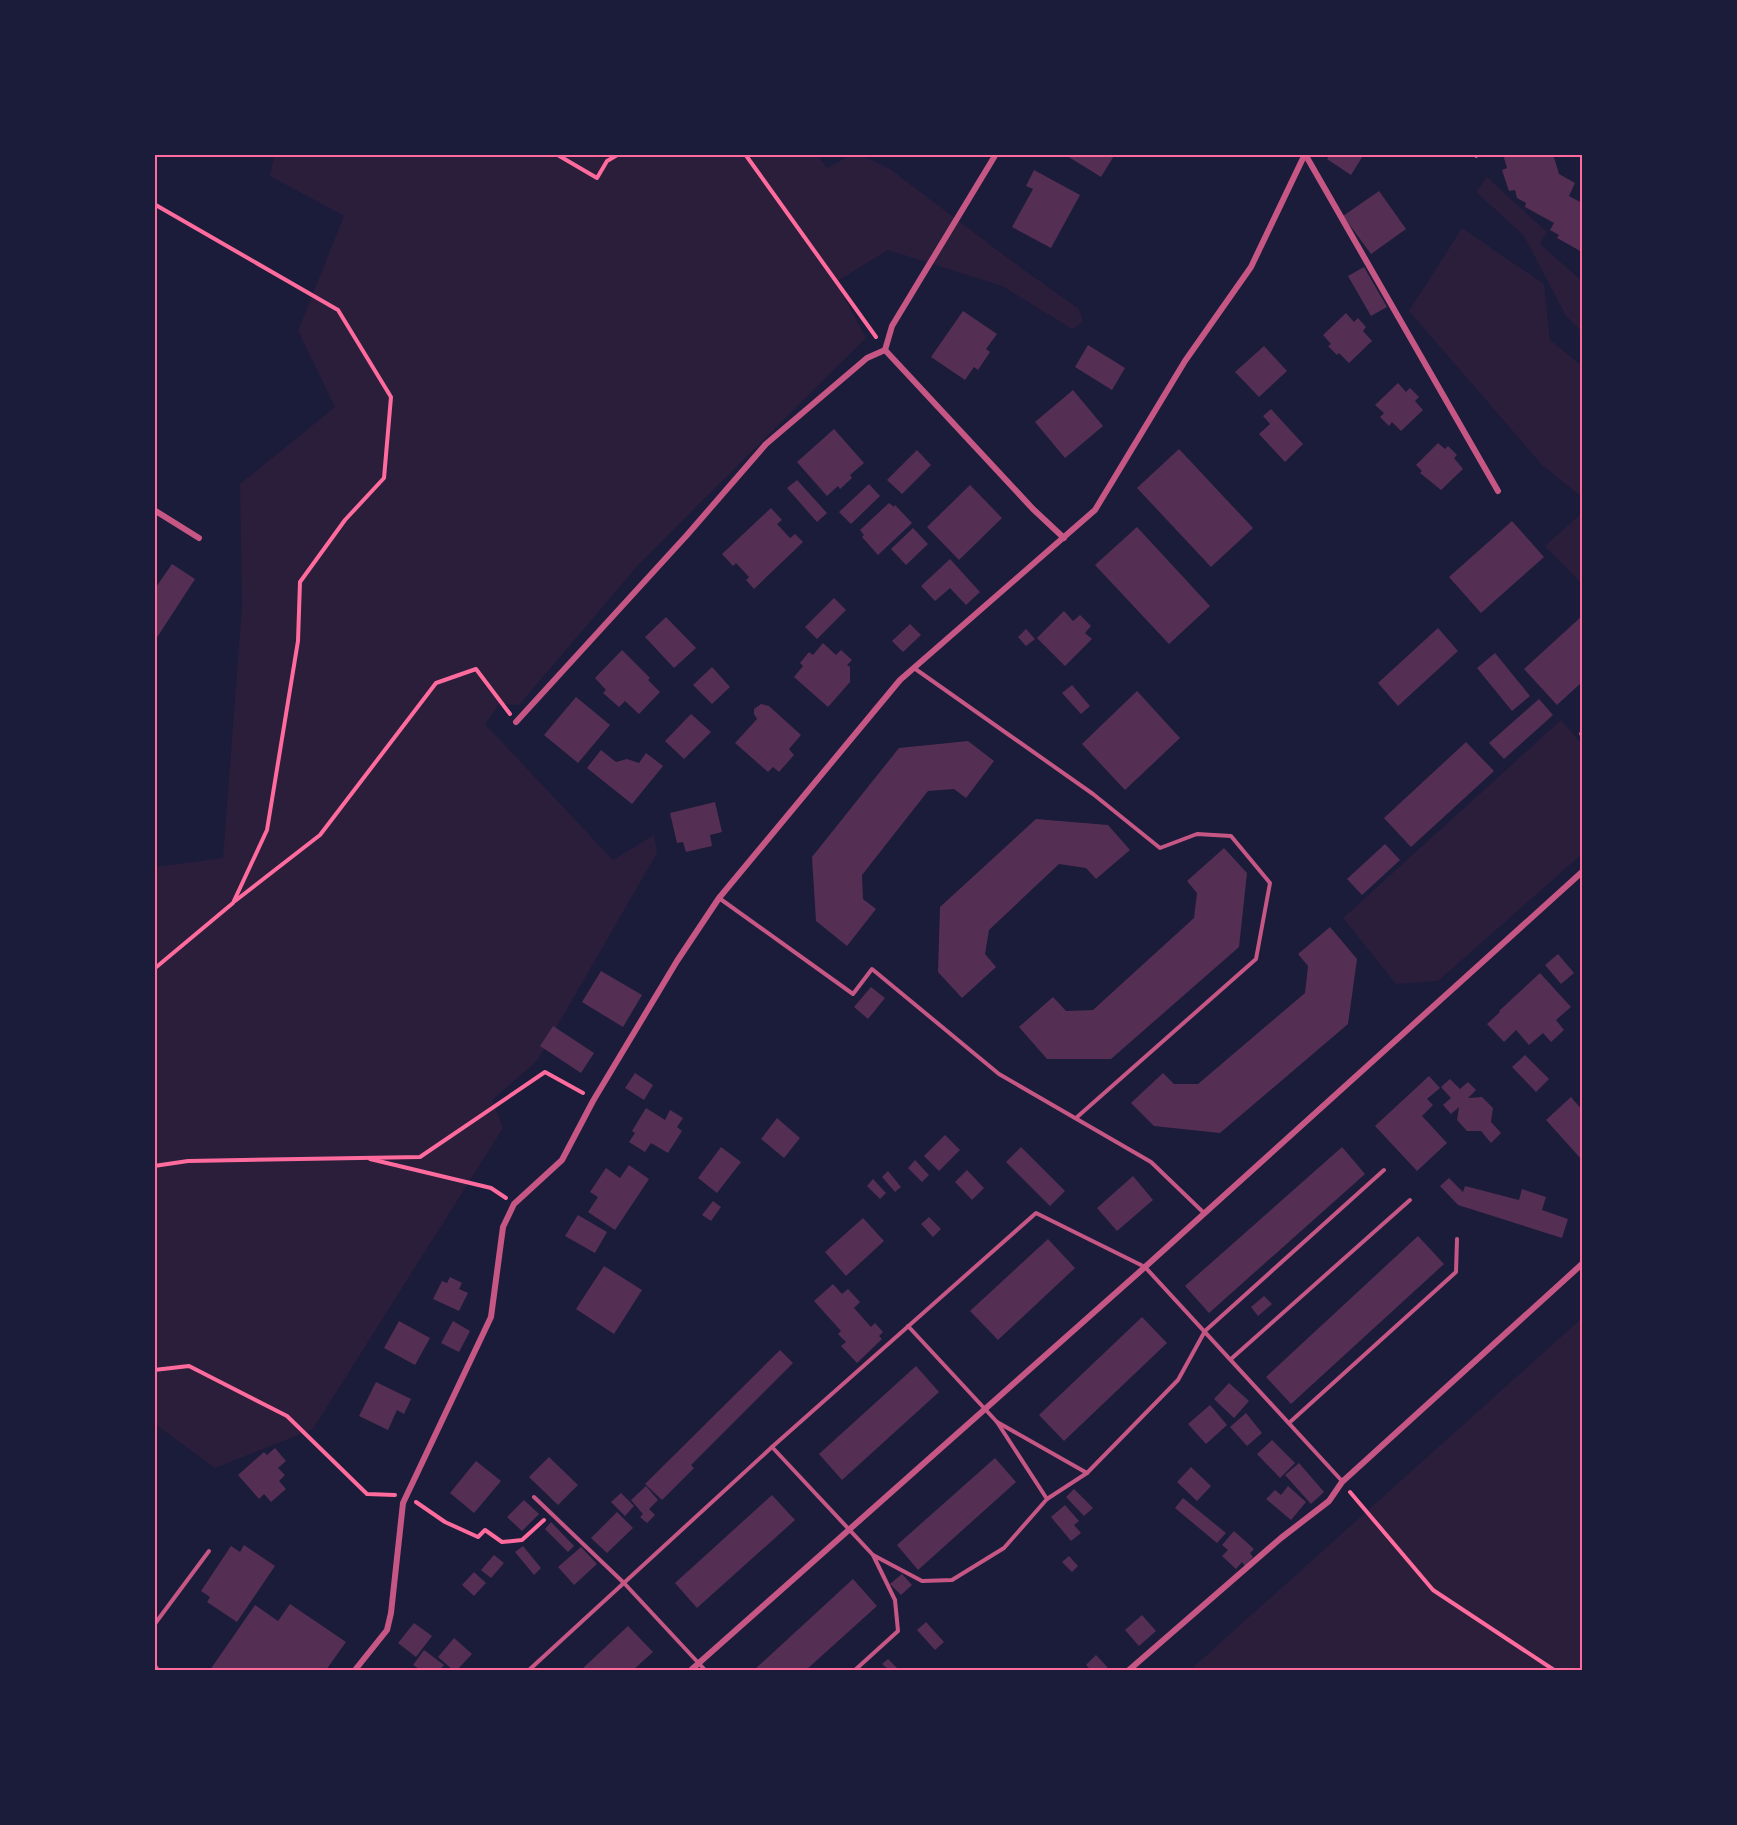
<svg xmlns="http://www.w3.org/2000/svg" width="1737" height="1825" font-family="Rubik,sans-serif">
  <rect width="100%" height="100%" fill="#1b1b3a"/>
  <g fill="#2a1e3b">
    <path d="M824,154L820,159L827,168L851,155L860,154L890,169L1013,262L1079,309L1083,322L1072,329L1002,286L888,250L836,282L866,338L639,564L519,705L499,704L485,724L613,860L654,835L657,853L537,1061L492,1100L503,1128L313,1429L215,1468L155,1424V867L223,858L242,606L240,484L335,407L298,331L344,216L270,176L274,155Z"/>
    <path d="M1487,177L1547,232L1540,244L1582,281V332L1566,316L1524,236L1476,192Z"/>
    <path d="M1462,228L1544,284L1550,340L1582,366V497L1542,465L1409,311Z"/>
    <path d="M1582,513V584L1545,546Z"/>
    <path d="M1561,720L1582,744V854L1438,981L1396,984L1343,918Z"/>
    <path d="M1582,1318V1670H1190Z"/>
  </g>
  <g fill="#542f53">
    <path d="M1064,154H1115L1101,177Z"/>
    <path d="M1330,154H1364L1351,175L1327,159Z"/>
    <path d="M1506,154H1553L1559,174L1575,183L1569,196L1582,203V252L1557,238L1559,235L1550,230L1554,223L1525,207L1526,203L1517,198L1515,190L1509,191L1502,170L1507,168L1504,158Z"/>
    <path d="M1034,170L1080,195L1051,248L1012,227L1033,189L1026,186Z"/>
    <path d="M1379,191L1406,229L1371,254L1343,216Z"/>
    <path d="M1364,267L1387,307L1371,316L1348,276Z"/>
    <path d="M963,311L997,334L986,349L990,352L978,370L974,367L965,380L931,357Z"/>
    <path d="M1346,313L1354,322L1358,318L1366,327L1363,331L1372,341L1349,363L1339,353L1337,355L1328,346L1331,344L1323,335Z"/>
    <path d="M1088,345L1125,368L1112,390L1075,367Z"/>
    <path d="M1264,346L1287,371L1259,397L1235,372Z"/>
    <path d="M1398,383L1406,392L1410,388L1419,397L1415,401L1423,410L1401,431L1392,422L1389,426L1380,417L1384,413L1375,405Z"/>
    <path d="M1073,390L1103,426L1065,458L1035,422Z"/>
    <path d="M1271,409L1303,444L1285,462L1259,434L1270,424L1263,416Z"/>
    <path d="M834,429L864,463L850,475L852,478L840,489L838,486L827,496L797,462Z"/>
    <path d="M1438,443L1445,449L1448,446L1457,455L1454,458L1463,469L1441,490L1420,473L1422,471L1416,465Z"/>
    <path d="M1179,449L1253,528L1211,567L1137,488Z"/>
    <path d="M917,450L931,465L902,494L887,480Z"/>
    <path d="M797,480L827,513L817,522L787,488Z"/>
    <path d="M869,484L880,496L851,524L839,512Z"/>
    <path d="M970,485L1002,518L959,560L927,527Z"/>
    <path d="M889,503L894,507L895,505L912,523L878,555L862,537L864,535L860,530Z"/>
    <path d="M771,508L782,520L777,524L790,538L795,534L803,542L754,589L746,580L749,577L736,563L733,566L722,554Z"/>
    <path d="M1512,521L1544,557L1481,613L1449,577Z"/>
    <path d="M1137,527L1210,606L1169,644L1095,565Z"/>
    <path d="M913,528L928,544L906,565L891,549Z"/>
    <path d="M950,559L980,592L966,605L950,588L935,601L921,586Z"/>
    <path d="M172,564L195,579L154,642V590Z"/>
    <path d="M834,598L846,610L817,639L805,627Z"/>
    <path d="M1064,611L1073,621L1080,615L1091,626L1085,633L1092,639L1065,666L1037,638Z"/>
    <path d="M1582,616V682L1557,705L1524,669Z"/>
    <path d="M666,617L696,648L674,668L645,637Z"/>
    <path d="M910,624L921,635L903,652L892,641Z"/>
    <path d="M1438,628L1458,651L1398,706L1378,683Z"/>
    <path d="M1026,629L1035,639L1026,646L1018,637Z"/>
    <path d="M823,643L836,655L841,650L852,660L847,665L850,667V682L828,707L794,677L803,666L800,663L809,652L813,655Z"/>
    <path d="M622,650L650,678L648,680L660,692L639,714L625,701L619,707L603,693L606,690L595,678Z"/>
    <path d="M1495,653L1530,696L1512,711L1477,668Z"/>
    <path d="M712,667L730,687L712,704L693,685Z"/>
    <path d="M1072,685L1090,706L1081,714L1062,693Z"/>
    <path d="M1137,691L1180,738L1125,790L1082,744Z"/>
    <path d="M576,697L610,725L578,763L544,735Z"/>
    <path d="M1539,699L1553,715L1504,759L1489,743Z"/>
    <path d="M761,704L769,706L801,735L789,749L794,755L779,772L773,767L768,772L735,743L757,719L754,714V709Z"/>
    <path d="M691,714L711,732L684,759L665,741Z"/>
    <path d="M968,741L994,761L966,798L954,789L928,791L862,875L863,899L876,909L847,946L816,921L812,857L899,748Z"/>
    <path d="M1466,742L1494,771L1411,847L1384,818Z"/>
    <path d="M601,750L616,762L627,759L639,763L646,753L663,766L632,804L587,768Z"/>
    <path d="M715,802L722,832L710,835L712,846L686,852L683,842L677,843L670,813Z"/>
    <path d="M1036,819L1108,825L1130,850L1096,879L1086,868L1059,864L989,930L985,954L996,967L962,998L938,972L940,907Z"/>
    <path d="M1385,844L1400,860L1362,895L1347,879Z"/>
    <path d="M1224,848L1247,873L1239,947L1111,1059H1047L1019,1027L1053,997L1066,1011L1093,1010L1194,918L1197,893L1187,881Z"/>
    <path d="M1330,927L1357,959L1348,1024L1220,1133L1154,1126L1131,1103L1163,1073L1174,1084H1198L1305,993L1308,966L1298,954Z"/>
    <path d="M1558,954L1574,973L1561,984L1545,965Z"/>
    <path d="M601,971L642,995L623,1027L582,1002Z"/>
    <path d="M1540,973L1571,1007L1556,1020L1564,1030L1551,1042L1543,1033L1529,1045L1516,1030L1504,1042L1487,1024L1500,1012L1499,1011Z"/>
    <path d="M871,987L885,998L868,1019L854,1007Z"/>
    <path d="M553,1026L594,1053L581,1073L540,1046Z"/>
    <path d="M1525,1055L1549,1079L1536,1092L1512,1067Z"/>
    <path d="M635,1073L653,1085L644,1100L625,1088Z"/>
    <path d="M1429,1076L1440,1088L1427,1099L1433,1105L1422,1116L1447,1143L1417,1171L1375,1126Z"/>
    <path d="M1450,1079L1460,1089L1468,1082L1476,1090L1468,1098L1482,1097L1493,1108L1491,1122L1501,1133L1491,1143L1481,1131H1467L1457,1120L1459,1107L1451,1114L1443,1105L1451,1098L1441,1087Z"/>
    <path d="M1571,1097L1582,1110V1160L1546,1120Z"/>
    <path d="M646,1108L665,1120L670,1110L683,1118L677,1127L682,1131L668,1153L651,1143L645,1152L629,1142L635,1133L632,1131Z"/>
    <path d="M777,1118L800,1138L784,1158L761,1139Z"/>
    <path d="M945,1135L960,1150L939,1171L924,1156Z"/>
    <path d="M721,1147L741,1162L717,1193L698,1178Z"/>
    <path d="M1021,1147L1065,1191L1050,1206L1006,1162Z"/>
    <path d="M1342,1147L1365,1174L1209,1313L1185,1286Z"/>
    <path d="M915,1160L929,1175L922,1182L908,1168Z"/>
    <path d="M629,1165L649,1179L615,1230L588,1212L598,1197L590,1192L606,1168L620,1178Z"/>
    <path d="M967,1170L984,1188L972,1200L955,1182Z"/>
    <path d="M888,1171L901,1187L895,1192L882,1177Z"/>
    <path d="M1133,1176L1153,1200L1117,1231L1097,1208Z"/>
    <path d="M1449,1178L1463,1192L1465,1186L1519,1200L1522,1189L1546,1197L1542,1210L1568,1219L1562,1238L1458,1205L1440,1186Z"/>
    <path d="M873,1179L886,1193L880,1199L867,1186Z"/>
    <path d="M713,1201L721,1207L711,1221L702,1215Z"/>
    <path d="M578,1215L607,1232L595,1253L565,1236Z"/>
    <path d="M929,1217L941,1229L933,1237L921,1224Z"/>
    <path d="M863,1218L884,1241L846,1276L825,1252Z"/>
    <path d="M1418,1236L1444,1264L1291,1404L1266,1377Z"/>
    <path d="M1048,1239L1075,1268L998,1340L970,1311Z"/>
    <path d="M604,1266L642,1290L614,1334L576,1309Z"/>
    <path d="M450,1277L462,1283L459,1289L468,1293L459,1311L433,1299L442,1281L447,1283Z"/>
    <path d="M833,1284L842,1294L848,1289L860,1302L854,1308L871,1327L875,1323L883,1332L879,1336L882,1339L857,1363L841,1346L846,1342L838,1334L841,1331L814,1301Z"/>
    <path d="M1264,1296L1272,1304L1258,1316L1251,1307Z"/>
    <path d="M1142,1317L1167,1343L1064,1441L1039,1415Z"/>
    <path d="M399,1321L430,1338L415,1365L384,1348Z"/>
    <path d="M453,1321L470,1331L459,1352L441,1343Z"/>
    <path d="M780,1350L793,1363L691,1465L694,1468L662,1500L645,1484Z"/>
    <path d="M916,1366L939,1392L842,1480L819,1454Z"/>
    <path d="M376,1382L411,1399L404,1414L397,1410L388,1430L359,1416Z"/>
    <path d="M1229,1383L1249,1401L1234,1418L1214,1399Z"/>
    <path d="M1210,1405L1227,1425L1206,1444L1188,1424Z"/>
    <path d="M1246,1413L1262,1433L1247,1446L1230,1427Z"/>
    <path d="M1272,1440L1295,1463L1280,1478L1257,1454Z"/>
    <path d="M275,1448L286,1461L278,1468L285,1475L279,1481L286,1489L271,1502L264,1494L259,1499L238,1475L264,1452L267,1455Z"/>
    <path d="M549,1457L578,1485L558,1505L529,1477Z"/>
    <path d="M995,1458L1016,1482L918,1570L897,1545Z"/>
    <path d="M476,1461L501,1481L474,1513L450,1493Z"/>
    <path d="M1299,1463L1324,1492L1311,1504L1285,1475Z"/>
    <path d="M1191,1467L1211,1486L1197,1501L1177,1482Z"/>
    <path d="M646,1486L658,1500L649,1509L655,1515L647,1523L640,1517L643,1514L631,1500Z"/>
    <path d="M1288,1486L1306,1502L1291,1520L1266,1499L1275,1490L1281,1495Z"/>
    <path d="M1074,1489L1093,1508L1084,1516L1066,1497Z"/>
    <path d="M621,1493L634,1506L625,1516L611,1502Z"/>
    <path d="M772,1495L795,1520L697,1608L675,1583Z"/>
    <path d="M1183,1498L1226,1533L1217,1543L1175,1508Z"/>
    <path d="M524,1500L539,1514L522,1531L507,1517Z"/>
    <path d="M1065,1505L1079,1521L1074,1525L1081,1533L1071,1541L1051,1517Z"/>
    <path d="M617,1512L633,1528L607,1553L591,1538Z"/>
    <path d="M551,1522L574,1546L568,1552L545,1529Z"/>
    <path d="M1234,1531L1254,1549L1250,1553L1253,1557L1245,1566L1242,1562L1236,1569L1222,1556L1228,1550L1222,1545Z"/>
    <path d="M244,1545L275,1566L237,1622L207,1602L210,1597L201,1591L231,1546L240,1552Z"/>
    <path d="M523,1546L541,1568L534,1575L515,1552Z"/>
    <path d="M581,1547L597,1564L574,1585L558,1567Z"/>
    <path d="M494,1555L504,1563L491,1578L481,1570Z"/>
    <path d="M1069,1556L1078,1566L1072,1572L1062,1562Z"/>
    <path d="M474,1572L486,1583L474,1596L462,1585Z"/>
    <path d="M902,1574L912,1585L901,1595L890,1584Z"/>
    <path d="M853,1579L877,1606L806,1670H754Z"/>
    <path d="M290,1604L346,1642L326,1670H210L255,1605L278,1621Z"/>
    <path d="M1142,1615L1156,1631L1139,1646L1125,1630Z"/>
    <path d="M926,1622L944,1642L935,1650L917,1630Z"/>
    <path d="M414,1623L432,1636L416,1657L398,1643Z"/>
    <path d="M628,1626L653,1652L633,1670H581Z"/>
    <path d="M454,1638L472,1654L457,1670H453L438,1657Z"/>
    <path d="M424,1650L444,1665L440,1670H421L413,1665Z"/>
    <path d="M1096,1655L1110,1670H1091L1086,1665Z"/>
    <path d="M888,1659L899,1670H889L882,1664Z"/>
  </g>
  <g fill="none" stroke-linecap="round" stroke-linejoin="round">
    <g stroke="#ff6b9d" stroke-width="4">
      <path d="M556,154L597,178L607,161L619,154"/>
      <path d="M745,154L876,337"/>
      <path d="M154,204L338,310L391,397L384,478L345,520L300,582L298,641L267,830L233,903L154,969"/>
      <path d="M235,901L320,835L436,683L476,669L510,714"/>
      <path d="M370,1159L491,1188L506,1198"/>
      <path d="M154,1166L188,1161L420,1157L545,1072L583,1093"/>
      <path d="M154,1370L189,1366L287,1416L367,1494L395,1495"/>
      <path d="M1350,1492L1433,1590L1554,1670"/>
      <path d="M416,1502L445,1522L478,1537L485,1530L502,1542L522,1540L544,1520"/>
    </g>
    <g stroke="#c65784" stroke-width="4">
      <path d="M1476,156L1477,154"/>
      <path d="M914,668L1093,794L1160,848L1197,834L1231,836L1270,883L1256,959L1076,1118"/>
      <path d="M1581,734L1582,732"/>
      <path d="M719,898L853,994L872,969L999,1074L1151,1162L1204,1213"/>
      <path d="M908,1326L997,1422L1047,1499"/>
      <path d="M1231,1359L1410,1200"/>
      <path d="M997,1422L1087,1473"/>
      <path d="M1289,1423L1456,1272L1457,1239"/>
      <path d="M772,1447L873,1555"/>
      <path d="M534,1497L624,1583L705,1670"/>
      <path d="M154,1625L209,1551"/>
      <path d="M154,1664L158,1670"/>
      <path d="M529,1670L772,1447L1036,1213L1145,1267L1342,1481"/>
      <path d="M855,1670L898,1631L895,1600L873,1555L922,1581L952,1580L1004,1548L1047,1499L1087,1473L1178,1380L1205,1331L1384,1170"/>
    </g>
    <g stroke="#c65784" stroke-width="6">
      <path d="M1305,154L1498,491"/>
      <path d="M885,350L1033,509L1064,538"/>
      <path d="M885,350L892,326L996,154"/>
      <path d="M154,510L199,538"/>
      <path d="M516,722L687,535L766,444L867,358L885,350"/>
      <path d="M355,1670L387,1630L391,1613L403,1503L491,1317L503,1227L514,1204L562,1160L593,1101L677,961L719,898L900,680L1095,510L1185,361L1251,267L1305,154"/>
      <path d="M691,1670L1145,1267L1582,872"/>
      <path d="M1129,1670L1281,1538L1329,1501L1342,1482L1582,1264"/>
    </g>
  </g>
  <rect width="1737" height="1825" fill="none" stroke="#1b1b3a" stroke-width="312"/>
  <rect x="156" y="156" width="1425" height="1513" fill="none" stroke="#ff6b9d" stroke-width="2"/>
</svg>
